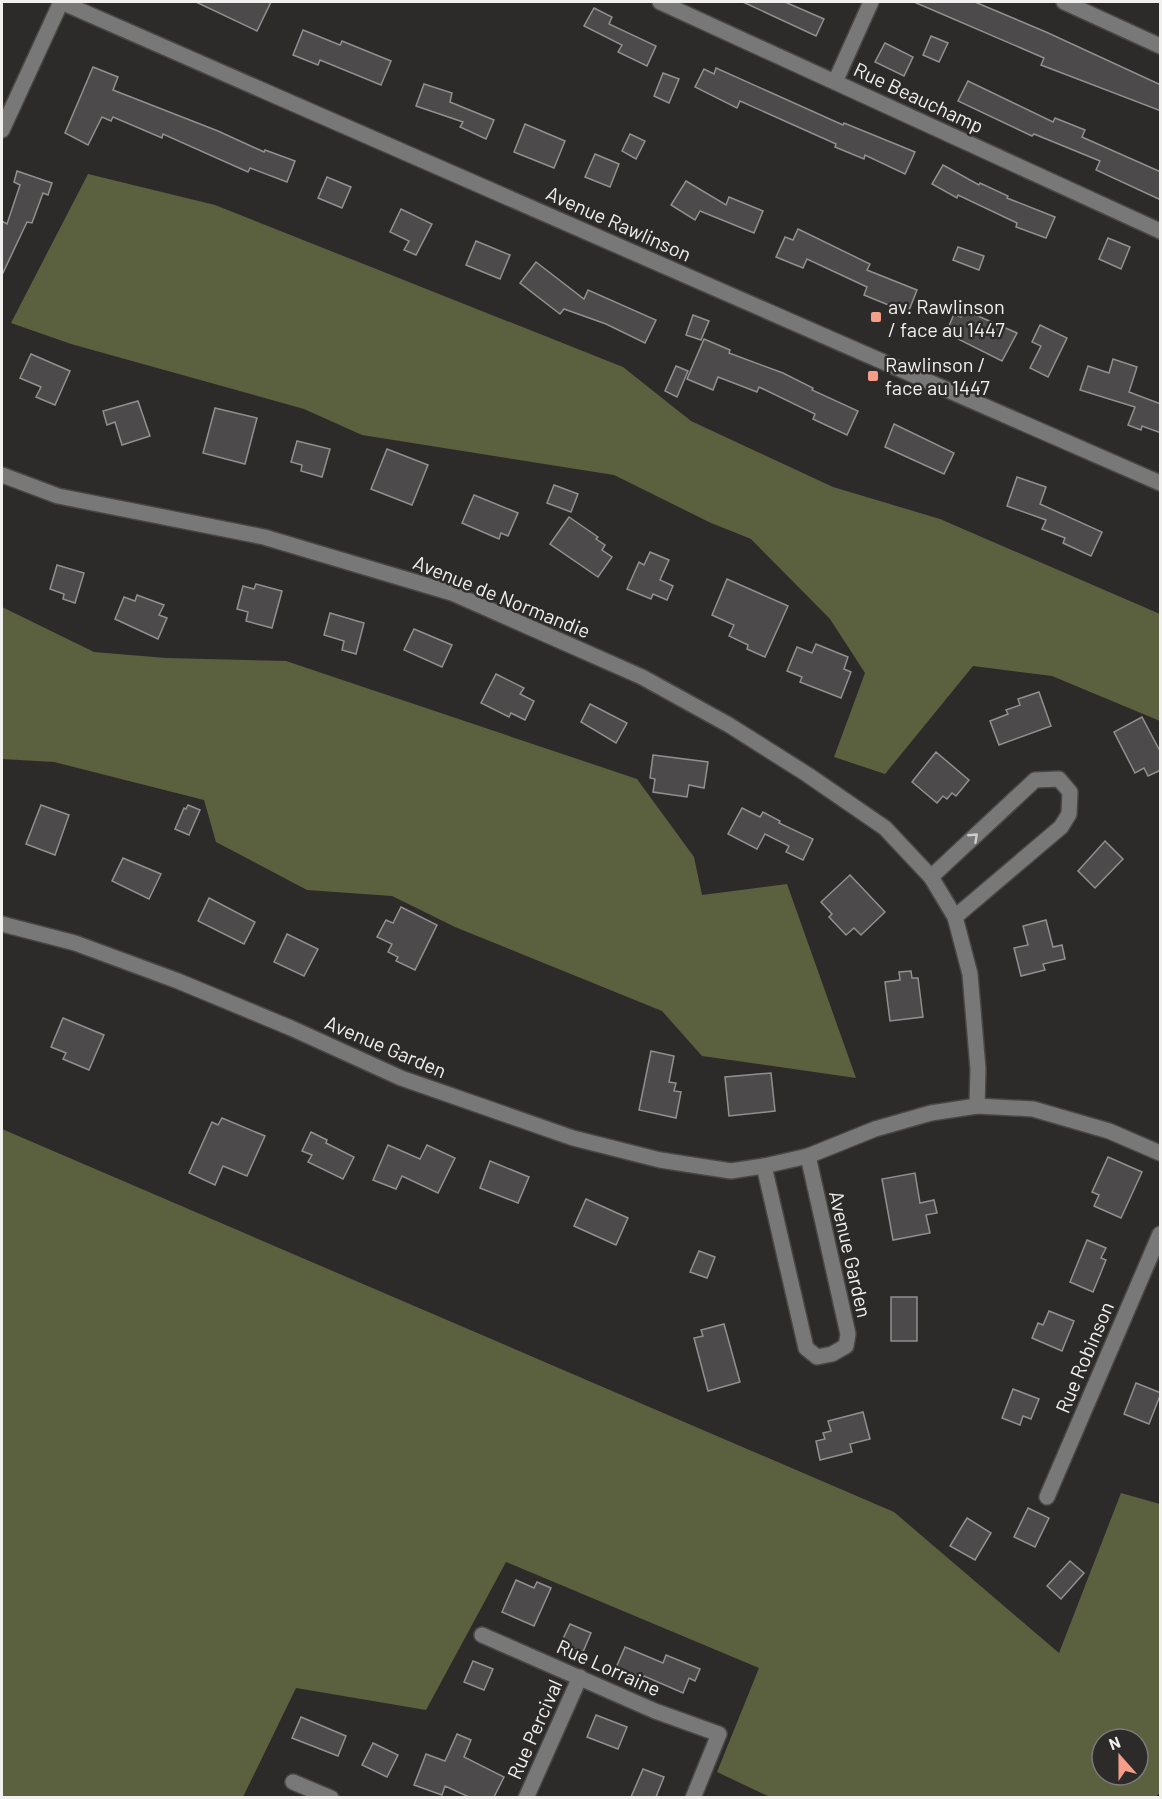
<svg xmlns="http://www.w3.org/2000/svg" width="1162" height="1799" font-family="Barlow,sans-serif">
  <rect width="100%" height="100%" fill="#2d2b29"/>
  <g fill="#5b603e" fill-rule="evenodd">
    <path d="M88,174L215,205L623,367L691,421L833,487L940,519L1160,614V721L1052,676L973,666L885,774L834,757L865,673L830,619L751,539L711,523L614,475L362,435L304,409L71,344L11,323Z"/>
    <path d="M2,607L94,652L166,658L286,661L637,779L694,857L702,895L787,884L856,1078L702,1056L662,1011L455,927L392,896L307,890L216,842L204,800L54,762L2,759Z"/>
    <path d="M2,1129L894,1512L1059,1653L1121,1493L1160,1504V1797H770L717,1772L759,1668L506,1562L426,1710L296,1688L243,1797H2ZM1102,1739H1138V1775H1102Z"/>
  </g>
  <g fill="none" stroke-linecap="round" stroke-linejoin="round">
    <path stroke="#001620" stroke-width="4.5" d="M1158,1798L1160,1796"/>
  </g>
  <g fill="#4d4a4c" stroke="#928f91" stroke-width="1.5">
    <path d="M196,2H271L257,31Z"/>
    <path d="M743,2H785L824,19L816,36Z"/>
    <path d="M914,2H975L1046,32L1161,85V111L1041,65L1044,58Z"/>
    <path d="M594,8L612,17L609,24L656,46L647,66L618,52L622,45L584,26Z"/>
    <path d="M303,30L340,45L342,41L391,61L381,85L320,60L318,65L293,55Z"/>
    <path d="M931,36L948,43L939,62L923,55Z"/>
    <path d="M885,43L913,57L904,76L875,62Z"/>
    <path d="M93,67L118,77L113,90L218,131L264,152L265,150L295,161L287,182L250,168L248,172L163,134L162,138L113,117L111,121L102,117L88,145L65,133Z"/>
    <path d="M716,68L843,125L844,123L915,152L905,174L865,155L864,159L835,147L836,144L740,101L737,108L695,87L704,69L714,74Z"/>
    <path d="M663,73L679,79L669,103L654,96Z"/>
    <path d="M968,81L1053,122L1055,118L1085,130L1082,137L1161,172V200L1096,170L1100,161L1034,134L1032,136L958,101Z"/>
    <path d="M424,84L452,93L450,102L494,120L486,139L460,127L463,122L416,106Z"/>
    <path d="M525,124L565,141L554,168L514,152Z"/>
    <path d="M630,134L645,141L636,159L622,151Z"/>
    <path d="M595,154L619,164L610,187L585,177Z"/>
    <path d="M943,165L979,185L980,183L1008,196L1007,198L1055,217L1046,238L1016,227L1017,223L958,195L957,198L932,184Z"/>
    <path d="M17,171L52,183L48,195L43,193L32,223L27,222L2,275V221L7,224L20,185L14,182Z"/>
    <path d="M327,177L351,187L342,208L318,198Z"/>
    <path d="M686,181L726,205L729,197L763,211L754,233L700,211L695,220L671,205Z"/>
    <path d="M401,209L432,224L416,255L404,250L409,241L390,232Z"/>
    <path d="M798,229L870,264L867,270L917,290L908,313L864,295L867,287L807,259L803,268L776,257L785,237L793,240Z"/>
    <path d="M1108,238L1130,247L1121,269L1099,259Z"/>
    <path d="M476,241L510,255L500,279L466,265Z"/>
    <path d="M958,247L984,256L979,270L953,260Z"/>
    <path d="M536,262L584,299L588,290L656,320L645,343L606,324L564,309L560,314L520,283Z"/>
    <path d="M964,310L1017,333L1002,361L946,333L954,314L961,317Z"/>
    <path d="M693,315L709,321L701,340L686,335Z"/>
    <path d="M1040,325L1067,338L1048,377L1030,368L1041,346L1032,342Z"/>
    <path d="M704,339L730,350L729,353L783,373L813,388L812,390L858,411L847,435L813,419L815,414L759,387L757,392L718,377L713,390L687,379Z"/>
    <path d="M31,354L70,371L55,405L36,397L41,387L20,378Z"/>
    <path d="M1113,359L1137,367L1129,392L1161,404V433L1142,426L1141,430L1128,425L1135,407L1080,390L1088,366L1109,373Z"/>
    <path d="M676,366L688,371L677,397L665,391Z"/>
    <path d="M138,401L150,436L122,445L115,422L107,425L103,411Z"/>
    <path d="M215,408L257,418L245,464L203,453Z"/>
    <path d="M894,424L954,453L944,474L885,447Z"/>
    <path d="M297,441L330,449L322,477L301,471L302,465L291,462Z"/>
    <path d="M387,449L428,465L412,505L371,489Z"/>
    <path d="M1017,477L1046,487L1040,504L1102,532L1091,556L1063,543L1065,538L1042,529L1046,520L1007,506Z"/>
    <path d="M554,485L578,494L571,512L547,503Z"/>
    <path d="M474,495L518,513L508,536L501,533L499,539L462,523Z"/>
    <path d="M569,517L598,537L596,539L605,545L602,550L612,557L598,577L550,544Z"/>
    <path d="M650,552L669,560L660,580L673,586L667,600L653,594L651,599L627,589L639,562L644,565Z"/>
    <path d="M57,565L84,573L75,603L63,599L64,594L50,589Z"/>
    <path d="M727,579L788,606L765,657L747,649L748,645L729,636L734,625L712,615Z"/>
    <path d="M256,584L282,591L272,628L246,621L248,612L237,609L243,586L254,589Z"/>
    <path d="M137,595L164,605L159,615L167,618L158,639L115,619L124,597L135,601Z"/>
    <path d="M330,613L364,623L356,654L342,650L344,641L324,635Z"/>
    <path d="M414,629L452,645L442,667L404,650Z"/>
    <path d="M816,644L848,657L844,669L851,672L841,698L800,682L802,677L787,671L797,647L812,653Z"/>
    <path d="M496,674L524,688L520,694L534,701L525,720L511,713L509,717L481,703Z"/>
    <path d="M1039,692L1051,726L999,745L990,721L1008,714L1006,710L1020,705L1018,699Z"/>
    <path d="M590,704L627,723L616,743L581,722Z"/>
    <path d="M1142,717L1161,753V770L1148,776L1144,768L1135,773L1114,732Z"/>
    <path d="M936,752L969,780L956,796L952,793L947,799L943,796L937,803L912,782Z"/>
    <path d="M653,755L708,762L704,788L689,785L687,797L653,792L655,779L650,778Z"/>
    <path d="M41,805L69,815L55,855L26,844Z"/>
    <path d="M188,805L200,810L189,835L175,829L184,808L186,809Z"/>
    <path d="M742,808L760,817L763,812L780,821L779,823L813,839L803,860L786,852L789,846L765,834L757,849L728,834Z"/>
    <path d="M1105,841L1123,859L1095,888L1078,871Z"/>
    <path d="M123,858L161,874L149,899L112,881Z"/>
    <path d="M850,875L885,912L861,935L854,928L846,935L829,917L832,914L821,902Z"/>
    <path d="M209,898L255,922L244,944L198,921Z"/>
    <path d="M401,907L437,925L415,970L396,961L398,957L388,952L392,944L377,937L386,920L393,923Z"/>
    <path d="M1046,920L1053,947L1062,945L1065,959L1043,964L1045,970L1021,976L1014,948L1028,945L1023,926Z"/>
    <path d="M287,934L318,949L304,976L274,962Z"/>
    <path d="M911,971L912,978H918L923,1017L890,1021L885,982L900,980L899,972Z"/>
    <path d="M63,1018L104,1035L89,1070L63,1059L66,1053L51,1047Z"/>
    <path d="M651,1051L674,1056L669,1082L676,1083L674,1091L681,1092L676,1118L639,1110Z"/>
    <path d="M771,1073L775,1111L729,1116L725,1077Z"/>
    <path d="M222,1118L265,1136L247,1176L223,1166L215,1185L189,1173L212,1122L218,1125Z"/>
    <path d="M311,1132L327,1140L326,1143L354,1157L343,1179L308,1162L312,1155L302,1151Z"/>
    <path d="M388,1145L420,1159L427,1145L455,1158L438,1193L402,1176L396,1189L373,1180Z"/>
    <path d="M1108,1157L1142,1172L1121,1218L1094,1206L1099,1195L1092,1192Z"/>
    <path d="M490,1161L529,1177L518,1203L480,1188Z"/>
    <path d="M915,1173L920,1203L934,1200L937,1213L926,1215L930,1233L893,1240L882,1179Z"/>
    <path d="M586,1199L628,1218L616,1245L574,1226Z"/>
    <path d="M1087,1240L1106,1248L1101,1258L1106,1260L1093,1292L1070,1282Z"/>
    <path d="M699,1251L715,1257L707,1278L690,1272Z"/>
    <rect x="891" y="1297" width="26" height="44"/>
    <path d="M1049,1311L1074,1321L1062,1351L1032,1338L1038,1323L1043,1325Z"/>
    <path d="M724,1324L740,1382L708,1391L694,1338L703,1336L701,1330Z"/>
    <path d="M1136,1383L1161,1393L1149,1424L1124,1414Z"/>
    <path d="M1013,1389L1039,1399L1031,1419L1023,1416L1020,1425L1002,1418Z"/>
    <path d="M863,1412L870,1439L850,1444L852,1452L820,1460L816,1441L825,1439L823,1433L831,1431L828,1421Z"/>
    <path d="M1028,1508L1049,1518L1035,1547L1014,1537Z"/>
    <path d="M967,1518L991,1533L975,1560L950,1546Z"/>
    <path d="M1070,1561L1084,1573L1061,1599L1047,1586Z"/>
    <path d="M516,1580L534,1588L537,1582L551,1588L534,1626L502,1612Z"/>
    <path d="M570,1624L591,1633L583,1652L561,1643Z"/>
    <path d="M625,1647L663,1663L666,1655L700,1669L695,1681L689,1678L683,1693L644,1676L641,1682L615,1670Z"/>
    <path d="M473,1661L493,1669L484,1690L464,1682Z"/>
    <path d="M596,1715L627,1727L618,1749L587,1737Z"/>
    <path d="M301,1717L346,1736L338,1756L292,1738Z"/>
    <path d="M457,1734L471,1740L464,1757L504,1777L494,1797H469L445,1786L442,1795L414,1785L426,1754L445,1761Z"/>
    <path d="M373,1743L398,1755L387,1777L362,1765Z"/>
    <path d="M643,1769L664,1777L656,1797H631Z"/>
  </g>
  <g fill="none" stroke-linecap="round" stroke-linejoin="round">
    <defs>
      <g id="minor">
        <path d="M61,2L1160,483"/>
        <path d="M660,2L1160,231"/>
        <path d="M1064,2L1160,46"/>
        <path d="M835,82L871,2"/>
        <path d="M2,130L61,2"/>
        <path d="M2,475L58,496L264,537L452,593L642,677L729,725L808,775L885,828L931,877L955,917L970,974L978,1069L977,1106"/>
        <path d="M931,877L1035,780L1059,779L1070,792L1069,814L1061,827L955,917"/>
        <path d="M2,924L75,943L178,981L291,1028L401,1078L573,1138L660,1160L731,1171L764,1166L808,1156L875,1129L931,1113L977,1106L1033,1109L1109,1131L1160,1153"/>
        <path d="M764,1166L806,1348L817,1357L832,1354L846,1346L848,1334L808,1156"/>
        <path d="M1047,1497L1160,1234"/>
        <path d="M482,1635L655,1711L719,1734L693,1798"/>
        <path d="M293,1782L331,1798"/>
        <path d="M526,1798L580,1677"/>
      </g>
    </defs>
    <use href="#minor" stroke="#494745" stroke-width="18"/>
    <use href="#minor" stroke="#777877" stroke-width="15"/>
  </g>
  <defs><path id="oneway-chevron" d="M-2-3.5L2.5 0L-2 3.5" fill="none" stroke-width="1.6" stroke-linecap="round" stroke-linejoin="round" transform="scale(1.5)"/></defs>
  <use stroke="#cdcccb" href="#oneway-chevron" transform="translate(974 837) rotate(-43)"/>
  <g fill="#f49e8a" stroke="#2d2b29" stroke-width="2">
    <rect x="870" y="311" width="12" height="12" rx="3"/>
    <rect x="867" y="370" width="12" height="12" rx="3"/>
  </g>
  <g text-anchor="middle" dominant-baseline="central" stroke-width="5" stroke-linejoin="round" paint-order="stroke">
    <g font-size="20" fill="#f2f0ef" stroke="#2d2b29">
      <text transform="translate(919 97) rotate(25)">Rue Beauchamp</text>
      <text transform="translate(619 223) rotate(24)">Avenue Rawlinson</text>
      <text transform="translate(502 596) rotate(22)">Avenue de Normandie</text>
      <text transform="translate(386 1046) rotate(23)">Avenue Garden</text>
      <text transform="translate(851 1254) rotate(77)">Avenue Garden</text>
      <text transform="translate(1084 1357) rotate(-67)">Rue Robinson</text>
      <text transform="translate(609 1667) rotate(24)">Rue Lorraine</text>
      <text transform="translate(534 1729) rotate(-66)">Rue Percival</text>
    </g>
    <g font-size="20" fill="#f2f0ef" stroke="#2d2b29" text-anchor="start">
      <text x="888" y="306">av. Rawlinson<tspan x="888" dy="23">/ face au 1447</tspan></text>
      <text x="885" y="364">Rawlinson /<tspan x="885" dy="23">face au 1447</tspan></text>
    </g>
  </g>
  <rect width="1162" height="1799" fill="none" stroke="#f2f0ef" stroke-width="6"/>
  <g transform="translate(1120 1757) rotate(339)"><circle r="28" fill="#2d2b29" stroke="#7c7a78" stroke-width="1.5"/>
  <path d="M0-4.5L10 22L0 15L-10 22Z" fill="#f49e8a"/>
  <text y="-9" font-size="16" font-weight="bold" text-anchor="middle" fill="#f2f0ef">N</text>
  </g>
</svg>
